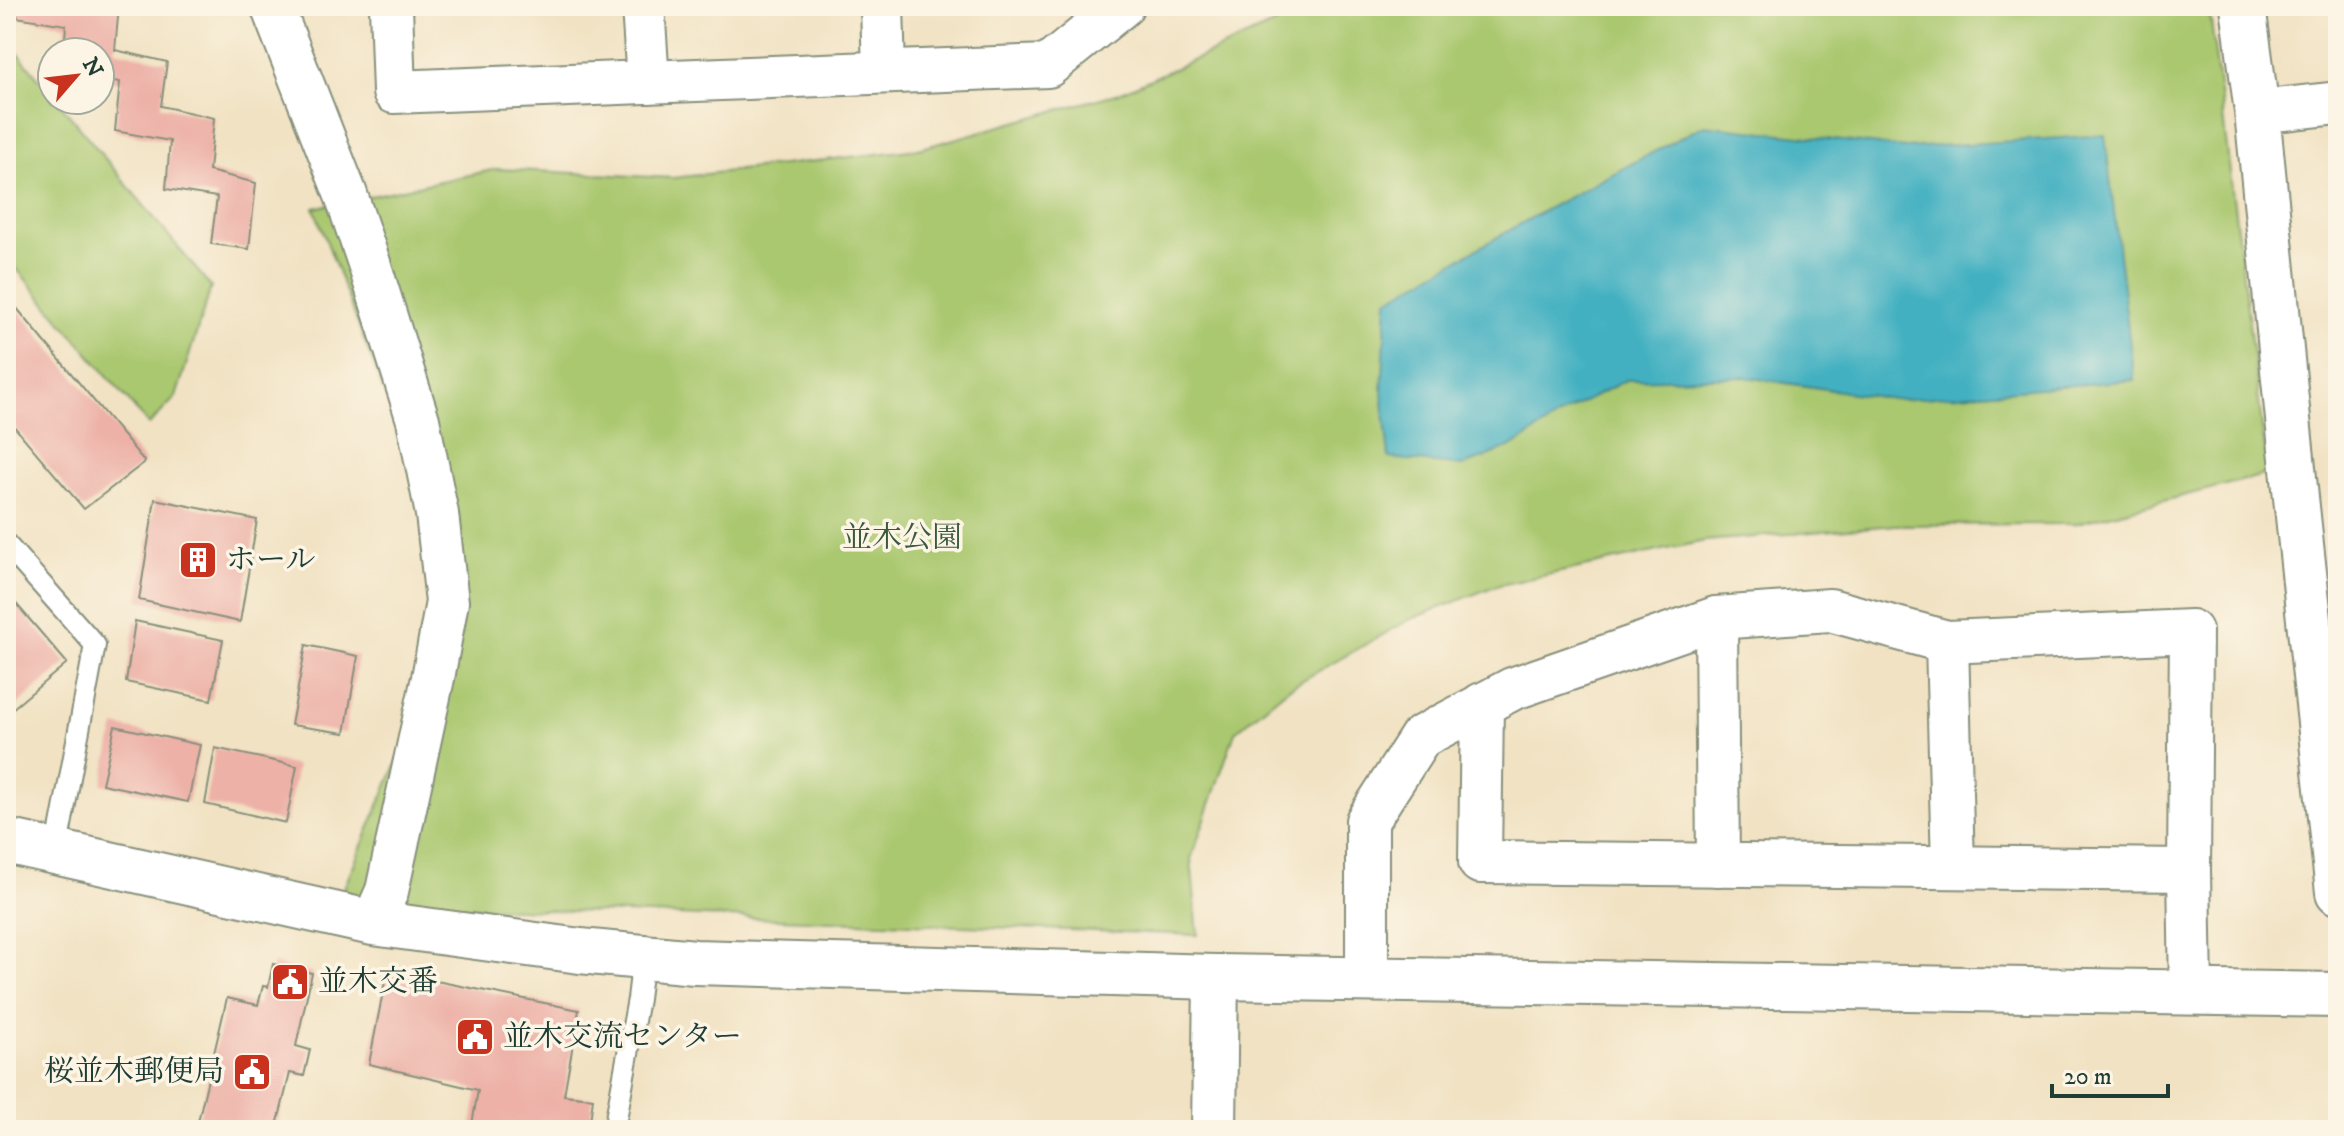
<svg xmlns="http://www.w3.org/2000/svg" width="2344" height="1136" font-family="'IM FELL DW Pica','Noto Serif JP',serif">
  <rect width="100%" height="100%" fill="#fcf5e5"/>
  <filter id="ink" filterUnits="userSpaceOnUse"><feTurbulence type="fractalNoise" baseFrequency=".0125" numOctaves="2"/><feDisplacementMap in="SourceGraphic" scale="16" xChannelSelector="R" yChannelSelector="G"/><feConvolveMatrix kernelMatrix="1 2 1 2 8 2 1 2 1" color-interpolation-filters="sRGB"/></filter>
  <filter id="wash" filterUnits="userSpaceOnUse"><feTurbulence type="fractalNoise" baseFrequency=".006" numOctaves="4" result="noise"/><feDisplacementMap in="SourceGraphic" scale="32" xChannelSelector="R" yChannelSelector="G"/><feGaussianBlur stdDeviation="1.8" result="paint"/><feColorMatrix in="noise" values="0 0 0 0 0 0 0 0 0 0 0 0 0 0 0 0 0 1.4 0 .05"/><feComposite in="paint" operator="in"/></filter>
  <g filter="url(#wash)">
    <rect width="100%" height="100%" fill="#f1e2c3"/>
    <g fill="#aac870" stroke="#648252" stroke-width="2">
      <path d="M1324,6H2209L2268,474L2074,524L1896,525L1705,541L1495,586L1409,620L1287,689L1235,732L1191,859L1198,935L338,902L443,654L434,524L314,208L497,169L673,178L918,149L1119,93L1291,17Z"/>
      <path d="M6,39L52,94V100H57L211,287L176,397L149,425L17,269L6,265Z"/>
    </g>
    <path fill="#43b0c1" stroke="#31767a" stroke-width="2" d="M1704,125L1906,148L2105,135L2134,380L1900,400L1745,377L1626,380L1567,411L1513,446L1463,466L1389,458L1382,392L1387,300L1545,210Z"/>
    <g id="blocks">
      <g fill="#edb1a7">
        <path d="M18,6H119L115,50L167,62L161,106L214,118L209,171L256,183L249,249L211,244L217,197L166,189L170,141L115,131L120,82L100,79V52H64L66,25L16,17Z"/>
        <path d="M15,306L145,462L84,509L6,417V314Z"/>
        <path d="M155,499L257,520L240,622L139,600Z"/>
        <path d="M6,592L67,663L11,710L6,705Z"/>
        <path d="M135,621L223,640L211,700L126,682Z"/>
        <path d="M306,645L358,656L345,733L291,725Z"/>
        <path d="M115,726L200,745L188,802L102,784Z"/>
        <path d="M215,748L297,766L286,823L205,804Z"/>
        <path d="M273,964L312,973L296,1046L310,1050L304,1076L290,1073L276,1130H196L227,998L258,1005L263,986L268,987Z"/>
        <path d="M387,971L579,1010L564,1095L593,1098L589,1130H471L478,1090L369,1064Z"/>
      </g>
    </g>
  </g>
  <g filter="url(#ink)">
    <use href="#blocks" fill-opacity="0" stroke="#88907c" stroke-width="2"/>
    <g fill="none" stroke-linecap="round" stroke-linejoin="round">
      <defs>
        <g id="lane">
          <path d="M6,544L95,645L56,852"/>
          <path d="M614,1130L638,999L643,957"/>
        </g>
        <g id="street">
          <path d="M272,6L346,195L369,263L418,420L437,514L447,602L433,678L387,891L373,923"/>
          <path d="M391,6L394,92L1048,66L1122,6"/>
          <path d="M643,6L648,82"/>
          <path d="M882,6L884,72"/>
          <path d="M2257,112L2338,103"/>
          <path d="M1716,618L1718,865"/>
          <path d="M1947,642L1953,867"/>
          <path d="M1482,704L1480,862L2189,870"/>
          <path d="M1367,979V821L1421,737L1512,689L1716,618L1830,610L1947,642L2191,631L2189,870L2191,993"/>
        </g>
        <g id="secondary">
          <path d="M2243,6L2257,112L2295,488L2338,892"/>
          <path d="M6,841L373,923L580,951L695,962L1216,977L2338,995"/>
          <path d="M1214,1130L1216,977"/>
        </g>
      </defs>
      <use href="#lane" stroke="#88907c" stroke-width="24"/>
      <use href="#street" stroke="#88907c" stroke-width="46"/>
      <use href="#secondary" stroke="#88907c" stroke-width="48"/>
      <use href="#lane" stroke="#fff" stroke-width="20"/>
      <use href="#street" stroke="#fff" stroke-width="42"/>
      <use href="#secondary" stroke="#fff" stroke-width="44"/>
    </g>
  </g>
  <defs>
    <symbol id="building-square" viewBox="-11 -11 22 22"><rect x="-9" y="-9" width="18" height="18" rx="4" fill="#c8321e" stroke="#fcf5e5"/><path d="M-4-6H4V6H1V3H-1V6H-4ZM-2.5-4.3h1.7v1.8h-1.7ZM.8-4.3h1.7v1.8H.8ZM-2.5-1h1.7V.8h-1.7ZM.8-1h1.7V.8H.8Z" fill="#fff"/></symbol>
    <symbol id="civic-square" viewBox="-11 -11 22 22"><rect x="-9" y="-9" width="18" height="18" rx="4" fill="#c8321e" stroke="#fcf5e5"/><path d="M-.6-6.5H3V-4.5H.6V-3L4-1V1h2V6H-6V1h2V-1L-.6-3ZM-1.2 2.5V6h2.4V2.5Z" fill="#fff"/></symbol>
  </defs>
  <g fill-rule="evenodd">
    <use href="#building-square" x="176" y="538" width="44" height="44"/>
    <use href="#civic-square" x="268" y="960" width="44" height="44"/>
    <use href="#civic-square" x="453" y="1015" width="44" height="44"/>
    <use href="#civic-square" x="230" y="1050" width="44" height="44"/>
  </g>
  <g text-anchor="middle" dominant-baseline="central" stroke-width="7" stroke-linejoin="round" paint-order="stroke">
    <g font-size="30" fill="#3b5940" stroke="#fcf5e5">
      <text x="902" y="538">並木公園</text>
    </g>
    <g font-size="30" fill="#1f3d34" stroke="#fcf5e5" text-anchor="start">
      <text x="226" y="560">ホール</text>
      <text x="318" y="982">並木交番</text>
      <text x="503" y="1037">並木交流センター</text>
      <text x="224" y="1072" text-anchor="end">桜並木郵便局</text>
    </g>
  </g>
  <rect width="2344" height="1136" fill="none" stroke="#fcf5e5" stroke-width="32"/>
  <g transform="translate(76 76) rotate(62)"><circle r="38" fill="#fcf5e5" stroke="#a4ab9e" stroke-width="2"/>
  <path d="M0-6L14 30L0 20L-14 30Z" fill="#c8321e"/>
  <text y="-12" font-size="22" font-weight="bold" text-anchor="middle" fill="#1f3d34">N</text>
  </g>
  <path d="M2052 1084v12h116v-12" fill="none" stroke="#1f3d34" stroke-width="4"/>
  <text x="2064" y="1084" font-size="24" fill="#1f3d34" stroke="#fcf5e5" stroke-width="6" paint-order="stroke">20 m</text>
</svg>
